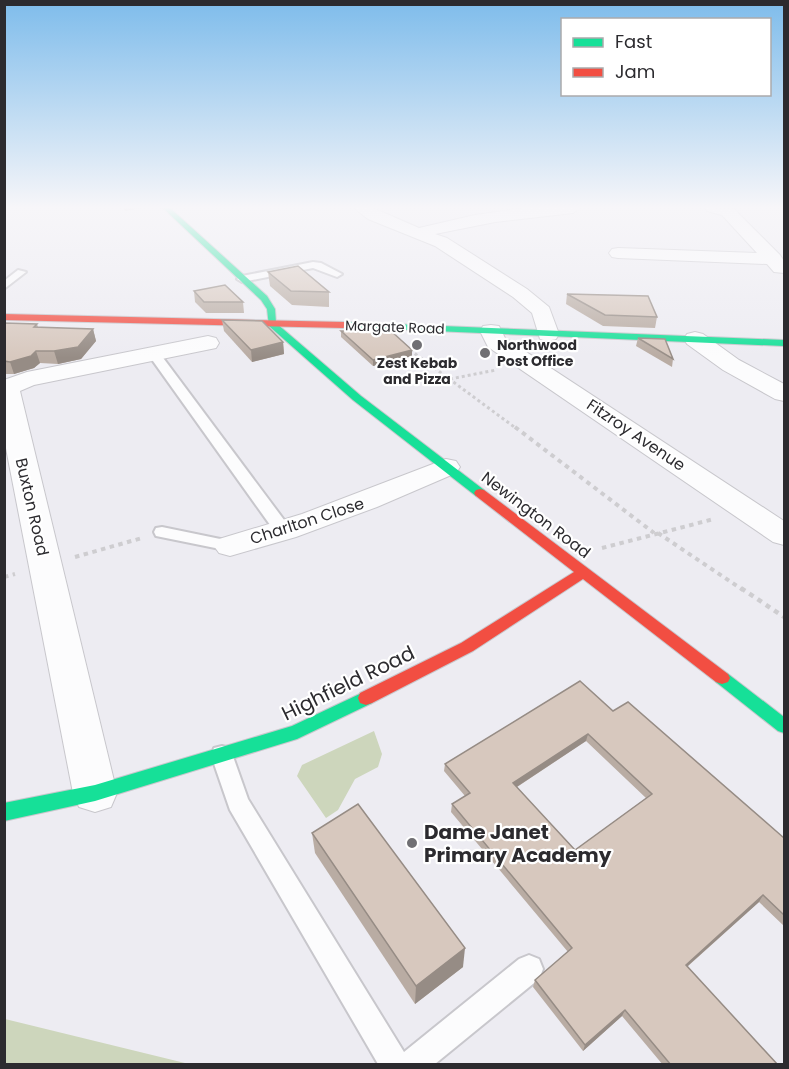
<svg xmlns="http://www.w3.org/2000/svg" width="789" height="1069" font-family="Poppins,sans-serif">
  <rect width="100%" height="100%" fill="#edecf2"/>
  <g fill="#cdd6bc">
    <path d="M374,731L382,754L378,767L355,779L338,810L326,818L297,776L302,765Z"/>
    <path d="M4,1019H5L189,1064H5Z"/>
  </g>
  <g fill="none" stroke-linecap="round" stroke-linejoin="round">
    <defs>
      <g id="lane">
        <path d="M313,262L321,263L342,274L337,277L313,268L242,282L237,279L242,276Z"/>
        <path d="M18,270L26,272L4,289V281Z"/>
        <path d="M154,350L158,351L290,528L292,532L290,536H278L148,354Z"/>
        <path d="M162,527L230,541L236,542L238,546L236,550L230,551L156,536L154,532L156,528Z"/>
        <path d="M222,746L230,748L248,799L404,1052L519,959L529,955L539,959L543,969L539,979L435,1064H378L230,810L211,755L214,748Z"/>
      </g>
      <g id="street">
        <path d="M354,208H373L419,228L475,215L524,208H580L573,213L495,222L435,234L447,238L527,289L549,307L559,334L556,339L548,341L540,339L532,313L513,297L435,246L368,219Z"/>
        <path d="M706,208L734,209L780,255L784,261V273L774,272L767,264L618,258L612,257L609,253L612,249L618,248L757,253L722,215L707,211Z"/>
        <path d="M491,325L499,326L505,338L784,521V545L773,542L488,347L480,331L483,326Z"/>
        <path d="M695,332L703,334L739,360L784,384V401L775,399L723,370L687,344L684,339L687,334Z"/>
        <path d="M208,336L216,338L219,343L216,348L34,385L20,391L117,793L111,807L95,812L79,807L73,793L4,438V380L27,372Z"/>
        <path d="M446,459L456,461L460,467L456,473L377,507L296,537L230,556L219,553L214,546L219,539L302,514Z"/>
      </g>
      <g id="fast">
        <path d="M163,208H170L267,296L275,309L276,323L361,396L484,490L486,493L484,496H476L353,400L269,326L267,309L261,300Z"/>
        <path d="M344,322L784,340V346L341,327V323Z"/>
        <path d="M722,672L728,674L784,717V733L778,731L716,682L714,678L716,674Z"/>
        <path d="M366,691L372,693L374,698L372,703L297,739L95,801L4,821V803L95,785L292,726Z"/>
      </g>
      <g id="jam">
        <path d="M4,314L344,322L349,325L344,328L4,320Z"/>
        <path d="M480,489L484,490L728,674L730,678L728,682L722,684L716,682L583,579L473,651L372,703L366,705L360,703L358,698L360,693L461,643L574,572L476,496L474,493L476,490Z"/>
      </g>
    </defs>
    <use href="#lane" stroke="#c8c7cc" stroke-width="4"/>
    <use href="#street" stroke="#c8c7cc" stroke-width="2"/>
    <use href="#fast" stroke="#c8c7cc" stroke-width="2"/>
    <use href="#jam" stroke="#c8c7cc" stroke-width="2"/>
    <g stroke="#cecdd0" stroke-width="3" stroke-dasharray="3 3" stroke-linecap="butt">
      <path d="M410,350L517,429"/>
      <path d="M450,379L496,370"/>
    </g>
    <g stroke="#cecdd0" stroke-width="4" stroke-dasharray="4.5 4.5" stroke-linecap="butt">
      <path d="M515,427L654,533"/>
      <path d="M658,533L743,590"/>
      <path d="M602,548L714,519"/>
      <path d="M75,557L142,538"/>
      <path d="M4,577L15,574"/>
    </g>
    <path stroke="#cecdd0" stroke-width="4.5" stroke-dasharray="5 5" stroke-linecap="butt" d="M741,588L784,617"/>
    <use href="#lane" fill="#fcfcfd" fill-rule="evenodd"/>
    <use href="#street" fill="#fcfcfd" fill-rule="evenodd"/>
    <use href="#fast" fill="#16e098" fill-rule="evenodd"/>
    <use href="#jam" fill="#f24e42" fill-rule="evenodd"/>
  </g>
  <g fill="#b9aca3" fill-rule="evenodd">
    <path d="M268,272L329,292V307L292,305L270,286Z"/>
    <path d="M194,291L243,302L244,313H206L195,302Z"/>
    <path d="M567,294L657,317L655,328L603,326L566,304Z"/>
    <path d="M222,320L283,342L284,354L252,362L224,331Z"/>
    <path d="M4,323L37,324L38,327L93,329L96,341L81,359L58,364L40,363L34,368L14,374H4Z"/>
    <path d="M341,331L412,350V356L373,366L341,337Z"/>
    <path d="M638,338L673,359L672,367L636,346Z"/>
    <path d="M613,711L784,838V926L759,902L687,967L778,1065H663L622,1016L583,1051L533,987L535,980L568,952L451,812L452,804L465,796L444,771L445,764ZM586,741L646,798L575,850L517,787Z"/>
    <path d="M312,833L463,967L415,1004L315,853Z"/>
  </g>
  <g fill="#968c85">
    <path d="M124,208H142L125,211Z"/>
    <path d="M93,329L96,341L81,359L58,364L54,351Z"/>
    <path d="M283,342L284,354L252,362L251,350Z"/>
    <path d="M412,350V356L373,366V360Z"/>
    <path d="M36,351L40,363L34,368L14,374L10,362Z"/>
    <path d="M588,734L586,741L512,790L513,783Z"/>
    <path d="M763,895L759,902L682,971L686,965Z"/>
    <path d="M465,948L463,967L415,1004L416,986Z"/>
    <path d="M625,1010L622,1016L583,1051L585,1045Z"/>
  </g>
  <g fill="#d7c8be" stroke="#968c85" stroke-width="1.5" fill-rule="evenodd">
    <path d="M298,266L329,292L291,291L268,272Z"/>
    <path d="M225,285L243,302H204L194,291Z"/>
    <path d="M567,294L648,296L657,317L605,315Z"/>
    <path d="M222,320L262,321L283,342L251,350Z"/>
    <path d="M4,323L37,324L34,327L93,329L78,347L54,351H36L31,356L10,362L4,361Z"/>
    <path d="M341,331H391L412,350L373,360Z"/>
    <path d="M638,338L665,339L673,359Z"/>
    <path d="M580,681L613,711L628,702L784,838V915L763,895L686,965L778,1065H671L625,1010L585,1045L535,980L572,948L452,804L470,793L445,764ZM588,734L652,794L575,850L513,783Z"/>
    <path d="M358,804L465,948L416,986L312,833Z"/>
  </g>
  <linearGradient id="sky" x2="0" y2="1"><stop stop-color="#7ebceb"/><stop offset="0.58" stop-color="#f7f6f9"/><stop offset="1" stop-color="#f7f6f9" stop-opacity="0"/></linearGradient>
  <rect width="789" height="358" fill="url(#sky)"/>
  <g fill="#706f73" stroke="#fff" stroke-width="2">
    <circle cx="417" cy="345" r="6"/>
    <circle cx="485" cy="353" r="6"/>
    <circle cx="412" cy="843" r="6"/>
  </g>
  <g text-anchor="middle" dominant-baseline="central" stroke-width="4.5" stroke-linejoin="round" paint-order="stroke">
    <g font-size="14" fill="#2c2b2f" stroke="#fff">
      <text transform="translate(395 327) rotate(2)">Margate Road</text>
    </g>
    <g font-size="14" font-weight="bold" fill="#2c2b2f" stroke="#fff" text-anchor="start">
      <text x="497" y="345">Northwood<tspan x="497" dy="16">Post Office</tspan></text>
      <text x="417" y="363" text-anchor="middle">Zest Kebab<tspan x="417" dy="16">and Pizza</tspan></text>
    </g>
    <g font-size="16" fill="#2c2b2f" stroke="#fff">
      <text transform="translate(636 435) rotate(34)">Fitzroy Avenue</text>
      <text transform="translate(32 507) rotate(77)">Buxton Road</text>
      <text transform="translate(536 515) rotate(37)">Newington Road</text>
      <text transform="translate(307 521) rotate(-18)">Charlton Close</text>
    </g>
    <g font-size="20" fill="#2c2b2f" stroke="#fff">
      <text transform="translate(348 683) rotate(-26)">Highfield Road</text>
    </g>
    <g font-size="20" font-weight="bold" fill="#2c2b2f" stroke="#fff" text-anchor="start">
      <text x="424" y="832">Dame Janet<tspan x="424" dy="23">Primary Academy</tspan></text>
    </g>
  </g>
  <rect width="789" height="1069" fill="none" stroke="#2c2b2f" stroke-width="12"/>
  <rect x="561" y="18" width="210" height="78" fill="#ffffff" stroke="#abaaac" stroke-width="1.5"/>
  <rect x="573" y="38" width="30" height="9" fill="#16e098" stroke="#abaaac" stroke-width="1.5"/>
  <text x="615" y="48" font-size="18" fill="#2c2b2f">Fast</text>
  <rect x="573" y="68" width="30" height="9" fill="#f24e42" stroke="#abaaac" stroke-width="1.5"/>
  <text x="615" y="78" font-size="18" fill="#2c2b2f">Jam</text>
</svg>
